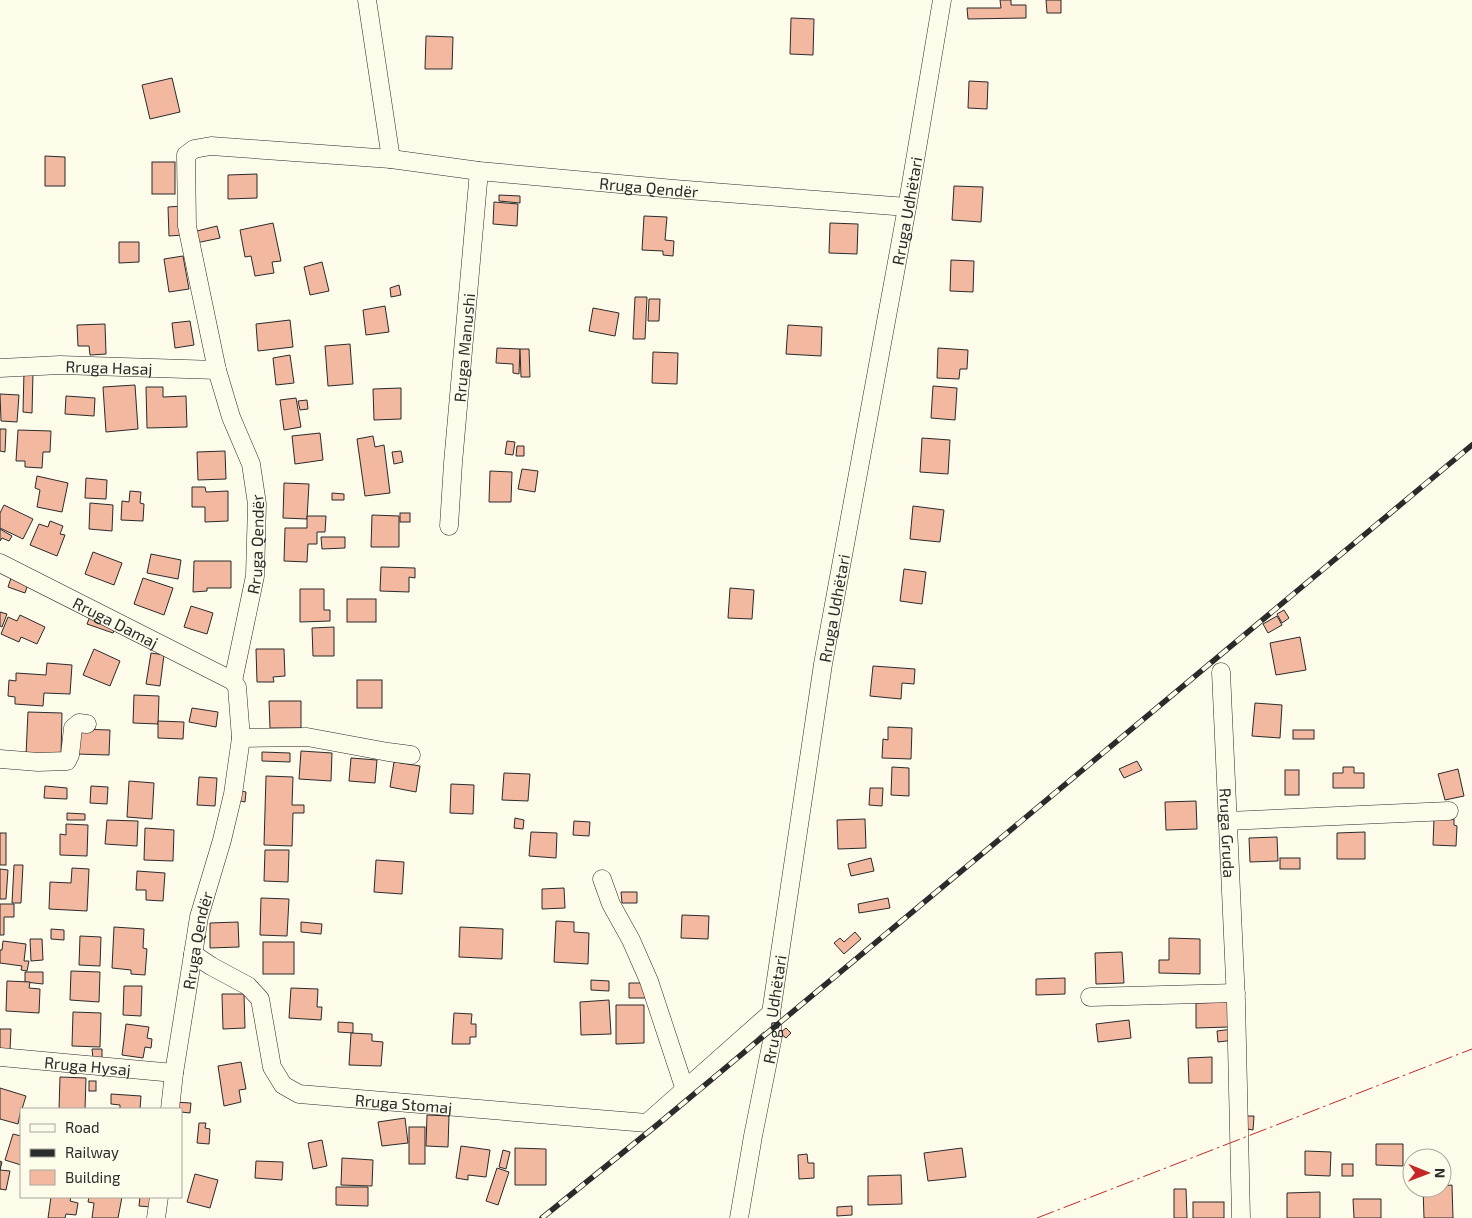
<svg xmlns="http://www.w3.org/2000/svg" width="1472" height="1218" font-family="'Exo 2',sans-serif">
  <rect width="100%" height="100%" fill="#fdfbea"/>
  <g fill="#f2b8a0" stroke="#2b2b2b">
    <path d="M1000,0H1011V5H1026V18L968,19L967,8H1001Z"/>
    <path d="M1046,0H1061V13H1047Z"/>
    <path d="M791,18L814,19L813,55L790,54Z"/>
    <path d="M426,36L453,37L452,69H425Z"/>
    <path d="M172,78L180,112L150,119L142,85Z"/>
    <path d="M969,81L988,82L987,109L968,108Z"/>
    <path d="M45,156L65,157V186H45Z"/>
    <rect x="152" y="162" width="23" height="32"/>
    <path d="M257,174V198L228,199V175Z"/>
    <path d="M954,186L983,187L981,222L952,220Z"/>
    <path d="M499,195L520,196V203L499,201Z"/>
    <path d="M494,202L518,204L517,226L493,224Z"/>
    <path d="M182,206L183,235L169,236L168,207Z"/>
    <path d="M644,216L667,217L665,240L674,241L673,256L663,255V251L642,250Z"/>
    <path d="M273,223L281,261L272,262L274,273L255,276L251,256L245,257L240,230Z"/>
    <path d="M830,223L858,224L857,254L829,253Z"/>
    <path d="M217,226L220,238L196,243L193,232Z"/>
    <path d="M119,242H139V262L119,263Z"/>
    <path d="M183,256L189,289L169,292L164,259Z"/>
    <path d="M951,260L974,261L973,292L950,291Z"/>
    <path d="M322,262L329,291L310,295L304,267Z"/>
    <path d="M399,285L401,295L391,297L390,288Z"/>
    <path d="M635,297H647L645,339H633Z"/>
    <path d="M649,299H660L659,321H648Z"/>
    <path d="M385,306L389,332L366,335L363,310Z"/>
    <path d="M593,308L619,313L615,336L589,331Z"/>
    <path d="M290,320L293,347L258,351L256,324Z"/>
    <path d="M190,321L194,345L175,348L172,323Z"/>
    <path d="M105,324L106,354L90,355L89,346H78L77,325Z"/>
    <path d="M788,325L822,327L821,356L786,354Z"/>
    <path d="M350,344L353,384L328,386L325,346Z"/>
    <path d="M497,348L520,349L519,374L513,373V364L496,363Z"/>
    <path d="M938,348L968,350L967,369H960L959,379L937,378Z"/>
    <path d="M520,349H529L530,377H521Z"/>
    <path d="M653,352L678,353L677,384L652,383Z"/>
    <path d="M290,355L294,383L276,385L273,358Z"/>
    <path d="M24,371L33,372L32,413L23,412Z"/>
    <path d="M135,385L138,429L106,432L103,387Z"/>
    <path d="M933,386L957,388L955,420L931,418Z"/>
    <path d="M146,387H163V397L186,396L187,427L147,428Z"/>
    <path d="M401,388V419L374,420L373,389Z"/>
    <path d="M0,394L19,395L17,422L1,421Z"/>
    <path d="M66,396L95,398L94,416L65,414Z"/>
    <path d="M296,398L301,427L284,430L280,400Z"/>
    <path d="M307,400L308,409L300,410L298,401Z"/>
    <path d="M0,429H6L5,452L0,451Z"/>
    <path d="M18,430L51,431L50,452H43L42,468L25,467V461H16Z"/>
    <path d="M320,433L323,460L295,464L292,436Z"/>
    <path d="M373,436L375,447L384,445L390,493L365,496L357,439Z"/>
    <path d="M922,438L950,440L948,474L920,472Z"/>
    <path d="M507,441L515,442L513,455L505,454Z"/>
    <path d="M517,446H524V456H516Z"/>
    <path d="M225,451L226,479L198,480L197,452Z"/>
    <path d="M401,451L403,462L394,464L392,452Z"/>
    <path d="M522,469L538,471L535,492L518,489Z"/>
    <path d="M490,471L512,472L511,502H489Z"/>
    <path d="M37,476L68,483L62,512L37,507L40,490L35,488Z"/>
    <path d="M86,478L107,480L106,499L85,498Z"/>
    <path d="M284,483L309,484L307,519L283,518Z"/>
    <path d="M192,487H205L206,492L228,491V521L205,522V507H192Z"/>
    <path d="M130,491L141,492L140,503L144,504L143,521L121,520L122,501L129,502Z"/>
    <path d="M332,493L344,494V500H332Z"/>
    <path d="M90,503L113,505L112,531L89,529Z"/>
    <path d="M4,505L33,519L23,539L0,528V513Z"/>
    <path d="M913,506L944,510L940,542L910,539Z"/>
    <rect x="400" y="513" width="10" height="9"/>
    <path d="M372,515L399,516V547H371Z"/>
    <path d="M307,516H326L325,532H317V544H308L307,562L284,561L285,528H307Z"/>
    <path d="M50,521L63,526L60,534L65,535L57,556L30,545L39,524L48,527Z"/>
    <path d="M0,529L12,536L9,541L2,538L0,541Z"/>
    <path d="M321,537H345V548L322,549Z"/>
    <path d="M93,552L122,563L114,585L85,574Z"/>
    <path d="M151,554L181,560L178,579L147,573Z"/>
    <path d="M194,561H231V588H207V591L193,592Z"/>
    <path d="M381,567L415,568V578L409,577V592L380,591Z"/>
    <path d="M904,569L926,572L922,604L900,601Z"/>
    <path d="M12,575L29,581L25,593L8,587Z"/>
    <path d="M143,578L173,588L164,615L134,604Z"/>
    <path d="M730,588L754,590L752,619L728,618Z"/>
    <path d="M300,589H324V610H330V621L300,622Z"/>
    <rect x="347" y="599" width="29" height="23"/>
    <path d="M191,606L213,613L207,634L184,627Z"/>
    <path d="M1284,610L1289,618L1282,623L1277,614Z"/>
    <path d="M0,612L7,614L2,627L0,626Z"/>
    <path d="M91,614L117,623L113,633L87,624Z"/>
    <path d="M20,615L45,627L37,644L21,637L19,642L1,634L8,617L17,621Z"/>
    <path d="M1277,616L1282,625L1268,633L1263,624Z"/>
    <path d="M334,627V656H313L312,628Z"/>
    <path d="M1300,637L1306,670L1276,675L1270,643Z"/>
    <path d="M94,649L120,661L110,686L83,675Z"/>
    <path d="M256,649H284L285,676L273,677L274,682H257Z"/>
    <path d="M151,653L164,655L160,686L146,684Z"/>
    <path d="M47,663L72,665L70,694L44,693L43,706L15,704V697L8,696L9,680L16,681V673L46,675Z"/>
    <path d="M873,666L915,669L914,684L902,683L901,699L870,696Z"/>
    <rect x="357" y="680" width="25" height="28"/>
    <path d="M134,695L159,696L158,724L133,723Z"/>
    <path d="M269,701H301V728H270Z"/>
    <path d="M1255,703L1282,705L1280,738L1252,736Z"/>
    <path d="M192,708L218,712L216,727L189,722Z"/>
    <path d="M28,712L62,713L61,757L26,755Z"/>
    <path d="M158,721L184,722L183,739L158,738Z"/>
    <path d="M888,727L912,728L911,759L882,758L883,739L888,740Z"/>
    <path d="M78,729L110,730L109,755L77,754Z"/>
    <rect x="1293" y="730" width="21" height="9"/>
    <path d="M301,751L332,753L331,781L299,779Z"/>
    <path d="M262,752L290,753V762L262,761Z"/>
    <path d="M351,758L377,760L375,783L349,781Z"/>
    <path d="M1137,761L1142,770L1124,778L1119,769Z"/>
    <path d="M394,762L420,766L416,792L390,787Z"/>
    <path d="M892,767L909,768V796L891,795Z"/>
    <path d="M1343,767H1354V773H1364V788H1333V773H1343Z"/>
    <path d="M1458,769L1464,796L1445,800L1438,774Z"/>
    <rect x="1285" y="770" width="14" height="25"/>
    <path d="M504,773L530,774L528,801L502,800Z"/>
    <path d="M266,776L293,777L292,805H304V813H293L292,846L264,845Z"/>
    <path d="M199,777L217,778L215,806L197,805Z"/>
    <path d="M129,781L154,783L152,819L127,817Z"/>
    <path d="M451,784L474,785L473,814L450,813Z"/>
    <path d="M45,786L67,788V799L44,798Z"/>
    <path d="M91,786L108,787L107,804L90,803Z"/>
    <path d="M870,788H883L882,806L869,805Z"/>
    <path d="M236,790L246,792L245,802L235,800Z"/>
    <path d="M1196,801L1197,829L1166,830L1165,802Z"/>
    <path d="M67,813L85,814V820H67Z"/>
    <path d="M515,818L524,820L523,829L514,828Z"/>
    <path d="M1434,818L1454,819V825L1457,826L1456,846L1433,845Z"/>
    <path d="M865,819L866,848L838,849L837,820Z"/>
    <path d="M107,820L138,821L137,846L105,844Z"/>
    <path d="M574,821L590,822L589,836L573,835Z"/>
    <path d="M66,824L88,825L87,856L60,855V834L66,835Z"/>
    <path d="M145,828L174,830L173,861L144,860Z"/>
    <path d="M531,832L557,833L556,858L529,856Z"/>
    <path d="M1365,832V859H1337V833Z"/>
    <rect x="0" y="833" width="6" height="32"/>
    <path d="M1277,837L1278,861L1250,862L1249,838Z"/>
    <path d="M265,850H289L288,882L264,881Z"/>
    <path d="M871,858L874,871L851,876L848,864Z"/>
    <rect x="1280" y="858" width="20" height="11"/>
    <path d="M376,860L404,862L402,894L374,892Z"/>
    <path d="M14,865H23L21,903H12Z"/>
    <path d="M72,868L89,869L87,911L49,909L50,882L71,883Z"/>
    <path d="M0,869L8,870L6,899H0Z"/>
    <path d="M137,871L165,873L163,901L146,900V890H136Z"/>
    <path d="M564,888L565,908L542,909V889Z"/>
    <path d="M621,892H637V903H622Z"/>
    <path d="M261,898L289,899L287,936L260,935Z"/>
    <path d="M888,898L890,908L859,913L858,904Z"/>
    <path d="M0,904H14V917H4V935H0Z"/>
    <path d="M682,915L709,916L708,939L681,938Z"/>
    <path d="M556,921L574,922V932L589,933L588,964L554,962Z"/>
    <path d="M238,922L239,947L210,948V923Z"/>
    <path d="M301,922L322,924L321,934L301,932Z"/>
    <path d="M114,927L144,929L143,948L147,949L145,975L131,974V970L112,968Z"/>
    <path d="M460,927L503,929L502,959L459,957Z"/>
    <path d="M51,929L64,930V940L51,939Z"/>
    <path d="M855,932L861,939L844,954L834,943L840,938L844,942Z"/>
    <path d="M80,936L101,937L100,966L79,965Z"/>
    <path d="M1169,938L1200,939V974L1159,973V960H1169Z"/>
    <path d="M30,939H42L43,960L31,961Z"/>
    <path d="M3,941L26,944L24,961H29L27,971L21,970L22,966L0,963V950H2Z"/>
    <rect x="263" y="942" width="31" height="32"/>
    <path d="M1122,952L1124,983L1096,984L1095,953Z"/>
    <path d="M71,971L100,972L99,1002L70,1000Z"/>
    <path d="M25,972H43V984L25,982Z"/>
    <path d="M1065,978V994L1036,995V979Z"/>
    <path d="M591,980L609,981V991L591,990Z"/>
    <path d="M7,981L30,982L29,988L40,989L39,1013L6,1011Z"/>
    <path d="M629,983H648L649,998H629Z"/>
    <path d="M124,986H142L141,1016L123,1015Z"/>
    <path d="M291,988L318,989L317,1007H322L321,1020L289,1018Z"/>
    <path d="M222,994H244L245,1028L223,1029Z"/>
    <path d="M609,1000L611,1034L581,1035L580,1002Z"/>
    <path d="M1229,1002V1027L1196,1028V1003Z"/>
    <path d="M616,1005H644V1043L616,1044Z"/>
    <path d="M73,1012L101,1013L100,1047L72,1046Z"/>
    <path d="M454,1013L472,1014L471,1024H476V1037H470V1044H452Z"/>
    <path d="M1129,1020L1131,1038L1098,1042L1096,1024Z"/>
    <path d="M338,1022L353,1023V1033L338,1032Z"/>
    <path d="M126,1024L149,1027L147,1038L152,1039L151,1048L145,1047L143,1058L122,1055Z"/>
    <path d="M786,1028L791,1033L786,1038L780,1033Z"/>
    <path d="M0,1029H11L10,1050L0,1049Z"/>
    <path d="M1233,1029L1234,1040L1218,1042L1217,1031Z"/>
    <path d="M351,1033L372,1034V1041L383,1042L381,1066L349,1065Z"/>
    <path d="M92,1049H102V1058H93Z"/>
    <path d="M1212,1057V1083H1189L1188,1058Z"/>
    <path d="M241,1062L246,1089L239,1090L241,1102L224,1106L218,1066Z"/>
    <path d="M60,1077L86,1078L85,1109H59Z"/>
    <rect x="89" y="1081" width="7" height="10"/>
    <path d="M0,1088L26,1096L22,1109H21L18,1124L0,1119Z"/>
    <path d="M111,1094L141,1096L140,1109H120V1105L111,1104Z"/>
    <path d="M173,1102L191,1103L190,1113L181,1112V1109H173Z"/>
    <path d="M427,1115L449,1116L448,1147L426,1146Z"/>
    <path d="M1247,1116H1254L1253,1130L1247,1129Z"/>
    <path d="M405,1118L408,1143L382,1146L378,1122Z"/>
    <path d="M199,1123H206L205,1128L210,1129L209,1144L197,1143Z"/>
    <rect x="409" y="1127" width="16" height="37"/>
    <path d="M13,1134L21,1136V1165L5,1160Z"/>
    <path d="M322,1140L327,1166L313,1169L308,1143Z"/>
    <path d="M1376,1144H1403V1166L1376,1165Z"/>
    <path d="M461,1146L490,1150L486,1177L468,1175V1180L456,1178Z"/>
    <path d="M515,1148L546,1149V1185H515Z"/>
    <path d="M962,1148L966,1177L928,1181L924,1153Z"/>
    <path d="M503,1150L510,1152L506,1169L499,1167Z"/>
    <path d="M1305,1151L1331,1152L1330,1176L1305,1175Z"/>
    <path d="M807,1154L808,1163H814V1178L799,1179L798,1155Z"/>
    <path d="M342,1158L373,1160L372,1186L341,1185Z"/>
    <path d="M0,1161L2,1162L0,1170L10,1171L6,1190L0,1189Z"/>
    <path d="M256,1161L283,1162L282,1180L255,1178Z"/>
    <rect x="1342" y="1164" width="11" height="12"/>
    <path d="M497,1168L509,1172L498,1205L486,1201Z"/>
    <path d="M195,1174L218,1180L210,1208L187,1202Z"/>
    <path d="M901,1175L902,1204L868,1205V1176Z"/>
    <path d="M1452,1185L1453,1218H1424L1423,1188H1442V1186Z"/>
    <path d="M336,1187H368V1206L336,1205Z"/>
    <path d="M1174,1189H1186L1187,1218H1174Z"/>
    <path d="M1320,1192V1218H1287V1193Z"/>
    <path d="M51,1197H71L70,1201L78,1203L76,1215L66,1214L65,1218H48Z"/>
    <path d="M89,1197H122L118,1218H92L94,1203L88,1202Z"/>
    <path d="M140,1197H152L151,1207L139,1206Z"/>
    <path d="M1353,1199H1381V1218H1354Z"/>
    <rect x="1193" y="1202" width="31" height="16"/>
    <path d="M852,1206V1215L837,1216V1207Z"/>
  </g>
  <g fill="none" stroke-linecap="round" stroke-linejoin="round">
    <defs>
      <g id="minor">
        <path d="M367,0L391,159"/>
        <path id="s1" d="M0,368L60,365L217,370"/>
        <path id="s2" d="M449,526L453,463L479,171"/>
        <path id="s3" d="M0,563L233,681"/>
        <path id="s4" d="M1221,672L1236,1001L1241,1218"/>
        <path d="M241,738L307,737L388,752L411,755"/>
        <path d="M0,759L38,762L67,761L70,755L73,728L79,723L87,724"/>
        <path d="M1228,821L1449,811"/>
        <path d="M602,879L611,904L631,940L649,981L685,1090"/>
        <path id="s5" d="M193,954L211,966L248,986L260,999L272,1067L283,1085L299,1094L647,1123L771,1013"/>
        <path d="M1090,997L1236,993"/>
        <path id="s6" d="M0,1057L174,1073"/>
        <path id="s7" d="M170,1109L174,1073L199,917L222,840L233,794L241,738L237,687L233,681L255,576L257,504L251,464L231,417L217,370L187,226L186,155L194,149L211,146L391,159L479,171L674,189L907,207"/>
        <path d="M156,1218L159,1197"/>
        <path id="s8" d="M739,1218L753,1136L773,1036L771,1013L823,664L908,202L942,0"/>
      </g>
    </defs>
    <use href="#minor" stroke="#2b2b2b" stroke-width="19"/>
    <use href="#minor" stroke="#fdfbea" stroke-width="18"/>
    <defs>
      <path id="rail" d="M542,1218L657,1125L1472,445"/>
    </defs>
    <use href="#rail" stroke="#2b2b2b" stroke-width="5.5"/>
    <use href="#rail" stroke="#fdfbea" stroke-width="4" stroke-dasharray="11" stroke-linecap="butt"/>
    <path stroke="#c62828" stroke-width="1" stroke-dasharray="18 4 2.5 4" stroke-linecap="butt" d="M1037,1218L1472,1049"/>
  </g>
  <g text-anchor="middle" dominant-baseline="central" stroke-width="4" stroke-linejoin="round" paint-order="stroke">
    <g font-size="16" fill="#2b2b2b" stroke="#fdfbea">
      <text stroke="none"><textPath href="#s7" startOffset="1442">Rruga Qendër</textPath></text>
      <text stroke="none"><textPath href="#s8" startOffset="1022">Rruga Udhëtari</textPath></text>
      <text stroke="none"><textPath href="#s2" startOffset="179">Rruga Manushi</textPath></text>
      <text stroke="none"><textPath href="#s1" startOffset="109">Rruga Hasaj</textPath></text>
      <text stroke="none"><textPath href="#s7" startOffset="576">Rruga Qendër</textPath></text>
      <text stroke="none"><textPath href="#s8" startOffset="618">Rruga Udhëtari</textPath></text>
      <text stroke="none"><textPath href="#s3" startOffset="130">Rruga Damaj</textPath></text>
      <text stroke="none"><textPath href="#s4" startOffset="161">Rruga Gruda</textPath></text>
      <text stroke="none"><textPath href="#s7" startOffset="171">Rruga Qendër</textPath></text>
      <text stroke="none"><textPath href="#s8" startOffset="212">Rruga Udhëtari</textPath></text>
      <text stroke="none"><textPath href="#s6" startOffset="88">Rruga Hysaj</textPath></text>
      <text stroke="none"><textPath href="#s5" startOffset="295">Rruga Stomaj</textPath></text>
    </g>
  </g>
  <rect x="20" y="1108" width="162" height="90" fill="#fdfbea" stroke="#a9a89e"/>
  <rect x="30" y="1124" width="25" height="8" fill="#fdfbea" stroke="#a9a89e"/>
  <text x="65" y="1133" font-size="15" fill="#2b2b2b">Road</text>
  <rect x="30" y="1149" width="25" height="8" fill="#2b2b2b" stroke="#a9a89e"/>
  <text x="65" y="1158" font-size="15" fill="#2b2b2b">Railway</text>
  <rect x="30" y="1170" width="25" height="15" fill="#f2b8a0" stroke="#a9a89e"/>
  <text x="65" y="1183" font-size="15" fill="#2b2b2b">Building</text>
  <g transform="translate(1427 1173) rotate(91)"><circle r="24" fill="#fdfbea" stroke="#a9a89e"/>
  <path d="M0-4L9 19L0 12L-9 19Z" fill="#c62828"/>
  <text y="-8" font-size="14" font-weight="bold" text-anchor="middle" fill="#2b2b2b">N</text>
  </g>
</svg>
